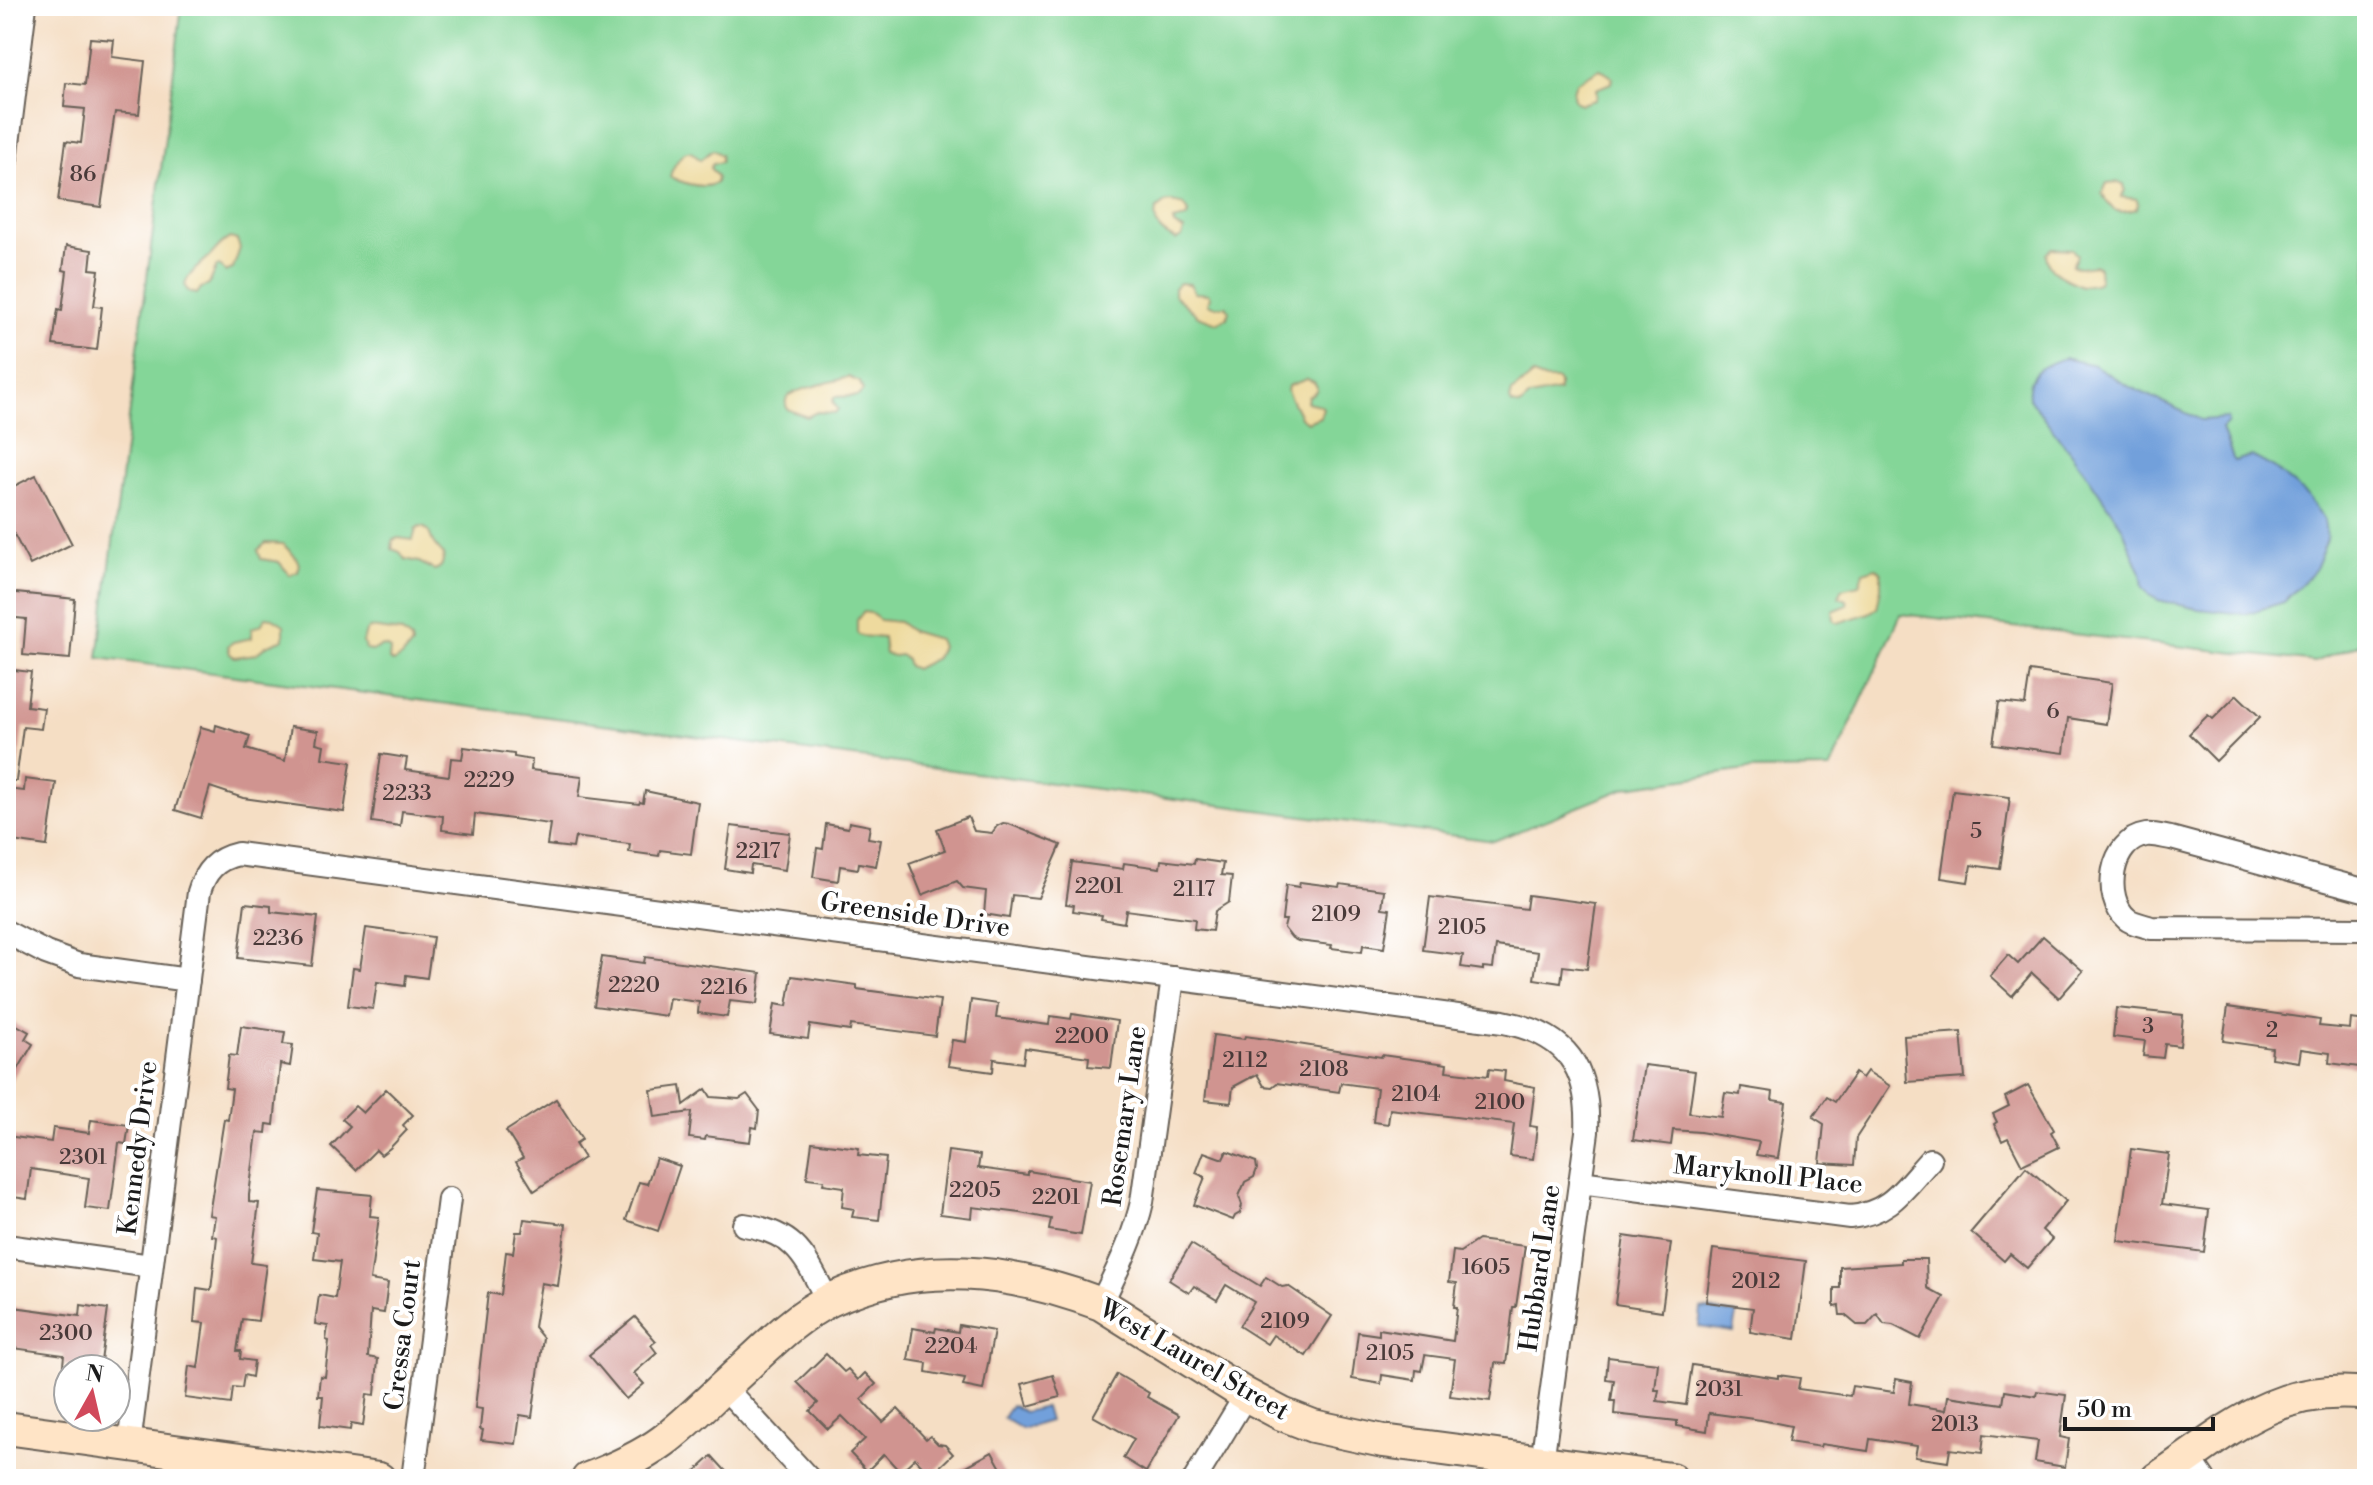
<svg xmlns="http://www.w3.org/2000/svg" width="2373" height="1485" font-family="'Libre Bodoni',serif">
  <rect width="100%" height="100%" fill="#fff"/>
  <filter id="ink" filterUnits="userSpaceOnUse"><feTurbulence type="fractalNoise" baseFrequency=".0125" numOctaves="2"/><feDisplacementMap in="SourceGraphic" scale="16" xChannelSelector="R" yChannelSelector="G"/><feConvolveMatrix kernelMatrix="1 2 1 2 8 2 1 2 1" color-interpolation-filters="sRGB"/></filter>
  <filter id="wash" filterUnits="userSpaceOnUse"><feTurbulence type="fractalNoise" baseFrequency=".006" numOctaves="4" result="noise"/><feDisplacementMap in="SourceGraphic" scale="32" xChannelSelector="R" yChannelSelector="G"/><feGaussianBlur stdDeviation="1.8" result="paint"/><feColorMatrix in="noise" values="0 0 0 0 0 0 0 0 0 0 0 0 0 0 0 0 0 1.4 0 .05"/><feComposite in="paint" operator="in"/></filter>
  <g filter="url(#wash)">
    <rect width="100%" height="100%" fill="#f5dec4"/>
    <path fill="#84d698" stroke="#50795a" stroke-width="2" d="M182,6H2367V641L2315,662L1901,614L1830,769L1746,770L1628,787L1494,841L98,658Z"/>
    <g fill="#eeda9e" stroke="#857b5d" stroke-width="2">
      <path d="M1600,69L1612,77L1611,83L1596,89L1597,94L1595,100L1581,104C1571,101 1572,92 1576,83Z"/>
      <path d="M713,150L721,155V162L713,164L710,168L717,176L716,183C703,190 683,183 670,177C671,171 681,150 690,152C695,153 697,158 700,160Z"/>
      <path d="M2107,183L2117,182L2124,184L2125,190L2121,197L2136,199L2138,204L2136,209C2117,215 2112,212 2102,194Z"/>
      <path d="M1171,202L1184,205L1189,212L1187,218L1173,221L1174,225L1184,230L1182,237L1176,240C1163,234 1152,226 1156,210L1165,203Z"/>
      <path d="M230,238L237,240L240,248L233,269L225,272L220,266H217L209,285L201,288L197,294C168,289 201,264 210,256C217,249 221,242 230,238Z"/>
      <path d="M2052,248L2072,249L2077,256L2072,266L2079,267L2095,265L2099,268L2100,280L2095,284L2081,286C2065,278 2048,274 2046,254Z"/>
      <path d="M1179,283L1190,284L1195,293L1208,294L1210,297L1208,304L1213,306H1226L1229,311L1227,318L1217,323L1198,316L1174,295V288Z"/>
      <path d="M1533,375L1546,380H1557L1559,383V391L1530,397L1520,406L1512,404L1510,400L1512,392Z"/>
      <path d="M848,377L860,382L863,391L858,396L834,397L833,403L838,409L835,413L817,412L807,417L787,409C786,404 784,401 788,396C792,390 837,381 848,377Z"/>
      <path d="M1307,379L1314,382L1317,387L1316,391L1308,397L1307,402L1320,405L1323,408L1320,417L1307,422L1300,417L1287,391L1288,386Z"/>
      <path d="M420,527C430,528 429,534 433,542C436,547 440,551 444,555C443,564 442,568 434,570L419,562L405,559L400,552L392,549L393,540L398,538L413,540L416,529Z"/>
      <path d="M266,543L283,544C291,553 302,559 298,572L290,575L279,562L261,559L258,550Z"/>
      <path d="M1876,568L1881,572V588L1877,608L1869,613L1838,623L1834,620L1833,611L1848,605L1847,600L1839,597L1841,589L1859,585L1863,572Z"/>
      <path d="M863,612L870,613L880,620L899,622L911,631L938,639L941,647L936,658L915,669L908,666L906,659L900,655L894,656L885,654L883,638L860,636L857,633V620Z"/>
      <path d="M266,617L273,618L284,625V639L266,646L256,654L235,657L230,654L228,646L233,642L252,638V628L261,625Z"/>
      <path d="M370,628L401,632L411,640L412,645L402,657L393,662L389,660L390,649C383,643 378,648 372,651L366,650L363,642L366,631Z"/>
    </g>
    <g fill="#72a0db" stroke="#475e7c" stroke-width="2">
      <path d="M2064,358L2094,365L2130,387L2201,420L2227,418L2228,423L2222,429L2234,461L2252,456L2274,468L2306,495L2324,519L2327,540L2314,571L2284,602L2245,614L2198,609L2158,600L2149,595L2143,587L2141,573L2122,527L2085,472L2029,398C2026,371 2043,366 2064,358Z"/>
      <path d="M1701,1309L1737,1314L1734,1332L1699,1327Z"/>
      <path d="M1011,1405L1024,1412L1045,1407L1049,1421L1022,1429L1003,1418Z"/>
    </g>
    <g id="blocks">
      <g fill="#d09490">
        <path d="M90,38L114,40L112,57L145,61L139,114L115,112L101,207L58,201L66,141L81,143L85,109L64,107L66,83L85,85Z"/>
        <path d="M66,246L92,250L90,269L99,270L94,306L102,307L97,350L53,345L58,309L62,310L67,271L63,270Z"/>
        <path d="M36,475L72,544L30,565L6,519V490Z"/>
        <path d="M6,592L75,599L70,659L23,655L26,619L6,617Z"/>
        <path d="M6,669L31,672L27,706L44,708L41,729L23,727L16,781H6Z"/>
        <path d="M2030,671L2112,683L2106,724L2068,718L2064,753L1993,744L1999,702L2025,705Z"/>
        <path d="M2237,695L2260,717L2216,761L2189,734L2208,715L2213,719Z"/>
        <path d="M216,725L250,736L246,749L285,761L290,727L318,731L316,743L324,745L322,758L351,762L344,812L243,798L210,787L201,818L175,810L201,727L215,731Z"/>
        <path d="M464,747L514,754V757L532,760L531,770L582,776L579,797L639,804L640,802L643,803L645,791L698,802L691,854L660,850L659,856L629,852L630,844L575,837L573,848L547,845L550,824L475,814L473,834L442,830L443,816L402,811L400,826L372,822L381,754L407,758L405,770L449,776L451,758L462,759Z"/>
        <path d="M25,779L56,783L47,846L12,841V839L6,838V789L24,791Z"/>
        <path d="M1953,790L2010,797L2000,869L1971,865L1968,882L1941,878Z"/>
        <path d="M968,817L974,831L992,833L997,826L1003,823L1009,824L1061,845L1038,898L1012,895L1009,918L984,914L986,891L963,888L957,881L922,895L909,863L945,850L937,829Z"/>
        <path d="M849,822L870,826L868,838L881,840L876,866L859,863L858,869L840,866L838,881L813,877L817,848L823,849L826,824L848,828Z"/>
        <path d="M731,826L790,833L785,870L751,865L750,873L725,869Z"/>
        <path d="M1195,859L1223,863L1221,875L1232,876L1229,902L1215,911L1212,931L1194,929L1195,919L1126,910L1124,923L1101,919L1102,915L1073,911L1074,905L1066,904L1072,862L1123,869L1124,863L1160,868L1161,860L1194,864Z"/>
        <path d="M1300,882L1339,887L1340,884L1384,890L1382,908L1390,909L1384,948L1363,945L1362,952L1331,948L1332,945L1298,941L1292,938L1284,928L1286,920H1282L1286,885L1299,887Z"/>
        <path d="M1528,895L1596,904L1587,969L1563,966L1561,983L1534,979L1538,952L1496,946L1493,968L1483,967V970L1461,967L1463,955L1423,950L1430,897L1526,909Z"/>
        <path d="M245,903L271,906V912L318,917L312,966L238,958Z"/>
        <path d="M366,928L433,937L427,978L406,975L405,986L377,982L373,1009L348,1006L353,968L360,969Z"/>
        <path d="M2043,936L2083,971L2059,998L2032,973L2012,996L1990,976L2008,955L2018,964Z"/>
        <path d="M602,957L644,963L645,957L761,973L757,1004L730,1001L727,1017L698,1013L699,1002L669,998L666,1016L594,1006Z"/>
        <path d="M792,976L857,985V989L940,1000L935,1036L851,1025L850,1031L810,1025L808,1039L770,1034L775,1004L787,1006Z"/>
        <path d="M971,1000L998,1004L996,1018L1049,1025L1050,1016L1071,1019L1072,1014L1117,1021L1111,1068L1088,1066L1089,1057L1025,1048L1023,1063L994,1059L993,1072L948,1066L952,1040L966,1042Z"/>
        <path d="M2228,1007L2320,1020L2319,1026L2350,1029L2351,1019L2367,1021V1068L2329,1063L2330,1053L2301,1049L2299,1062L2271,1058L2272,1048L2223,1041Z"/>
        <path d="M2116,1008L2183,1015L2180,1046L2165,1044L2163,1058L2143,1056L2145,1041L2113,1037Z"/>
        <path d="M6,1019L29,1032L25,1039L33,1044L6,1090Z"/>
        <path d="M241,1026L285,1032L283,1044L293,1045L290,1066L280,1064L274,1125L267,1124L266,1133L257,1132L249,1195V1202L259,1203L251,1263L266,1265L258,1321L242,1319L237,1351H241L240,1359L254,1361L252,1377L244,1375L242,1388L233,1387L231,1404L185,1398L189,1366L198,1368L204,1323L194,1322L197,1288L211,1290L217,1237L212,1236L215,1216L209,1215L224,1119L228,1120L232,1089L225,1088L229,1055L237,1056Z"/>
        <path d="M1961,1032L1965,1078L1907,1082L1904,1036Z"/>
        <path d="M1213,1035L1244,1039L1245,1036L1259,1038L1381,1057L1382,1055L1447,1064L1446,1071L1488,1076L1489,1069L1505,1071L1504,1081L1535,1087L1530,1126L1537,1127L1533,1159L1510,1156L1514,1124L1390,1109L1388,1124L1373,1122L1377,1088L1341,1083L1339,1092L1277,1083L1272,1087L1264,1086L1257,1074L1233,1087L1231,1103L1205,1100Z"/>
        <path d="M1644,1065L1695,1071L1689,1113L1721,1117L1725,1093L1740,1095L1741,1087L1773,1092L1772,1100L1786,1102L1778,1158L1756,1155L1759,1142L1700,1132L1673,1130L1671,1145L1633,1140Z"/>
        <path d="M1867,1071L1890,1086L1856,1138L1854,1165L1820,1163L1824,1124L1813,1117L1827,1097L1835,1102L1855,1073L1862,1078Z"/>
        <path d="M2028,1085L2054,1130L2051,1132L2059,1147L2022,1165L2008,1138L2002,1141L1994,1124L1997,1122L1993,1114L2009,1106L2005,1097Z"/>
        <path d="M681,1086L684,1105L706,1089L711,1097L739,1099L747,1094L759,1110L757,1128L752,1127L750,1142L706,1136L705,1140L689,1138L692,1112L655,1117L651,1090Z"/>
        <path d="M386,1089L413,1115L403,1125L407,1130L390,1148L381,1155L376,1150L356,1170L331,1146L350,1126L342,1119L355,1106L363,1113Z"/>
        <path d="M556,1099L582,1139L575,1144L584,1158L534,1191L516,1162L523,1158L506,1131Z"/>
        <path d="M91,1120L129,1125L126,1144L119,1143L110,1211L85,1208L89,1178L31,1169L27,1199L6,1196V1136L51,1142L53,1128L89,1133Z"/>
        <path d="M812,1142L859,1148L858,1155L886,1158L879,1220L852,1217L854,1209L842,1207L844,1187L823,1184L824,1180L807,1178Z"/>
        <path d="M2131,1149L2169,1154L2162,1204L2209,1210L2204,1252L2118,1241Z"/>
        <path d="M948,1151L980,1155L978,1168L1028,1175V1171L1090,1181L1081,1235L1049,1230L1051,1219L1021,1213L973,1207L972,1218L940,1214Z"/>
        <path d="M1227,1151L1256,1162L1257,1169L1254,1177L1245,1182L1239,1196L1242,1205L1240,1213L1235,1216L1233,1220L1194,1205L1205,1177L1196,1173L1204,1152L1223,1159Z"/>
        <path d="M656,1158L680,1166L658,1231L626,1220L639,1182L647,1184Z"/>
        <path d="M2026,1167L2066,1201L2042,1230L2052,1239L2027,1268L2010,1254L2004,1261L1971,1232Z"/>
        <path d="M317,1190L372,1195L370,1216L379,1217L370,1280L388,1283L384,1313L371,1311L368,1357L378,1359L375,1395L367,1394L363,1426L351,1424L350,1430L320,1426L323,1396H318L320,1376L325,1377L329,1341L326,1340L328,1326L315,1324L319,1295L335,1298L340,1262L314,1259L317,1233L311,1232Z"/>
        <path d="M524,1219L566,1224L558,1286L541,1283L534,1327L543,1338L532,1417L520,1415L516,1444L481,1440L483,1430L480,1429L482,1409L475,1408L488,1293L501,1295L506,1252L513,1253L516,1232H522Z"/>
        <path d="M1624,1236L1671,1243L1662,1311L1615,1304Z"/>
        <path d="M1478,1240L1525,1246L1516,1307H1513L1506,1364L1495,1363L1490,1401L1450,1396L1455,1359L1425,1355L1422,1371L1416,1370L1415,1380L1382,1375L1381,1384L1352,1379L1358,1332L1379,1335V1329L1453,1341L1457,1307H1454L1457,1283L1449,1282L1453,1251L1460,1252Z"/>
        <path d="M1191,1244L1260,1286L1266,1277L1282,1287L1288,1286L1332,1316L1306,1356L1273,1335L1267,1344L1239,1326L1254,1302L1226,1285L1217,1300L1194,1286L1189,1293L1169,1280Z"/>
        <path d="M1713,1249L1806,1261L1796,1339L1750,1332L1753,1308L1706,1302Z"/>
        <path d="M1901,1259H1926L1927,1288L1944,1297L1920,1339L1893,1325L1884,1324L1877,1314L1867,1325H1857L1845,1315H1840L1839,1306L1834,1307V1288H1840V1267L1901,1263Z"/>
        <path d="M81,1305L108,1309L100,1369L63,1365L64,1355L6,1347V1306L80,1316Z"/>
        <path d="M635,1317L656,1341L651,1345L657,1353L634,1373L644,1384L626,1399L589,1355Z"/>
        <path d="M959,1325L994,1331L983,1390L963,1386L965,1379L926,1372L927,1363L908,1360L913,1328L935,1332L936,1328L958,1332Z"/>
        <path d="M826,1354L844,1372L848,1369L858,1380L865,1373L876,1384L861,1399L883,1422L898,1409L926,1439L930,1436L938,1444L945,1445L953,1454L931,1475L915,1458L900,1472L884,1454L867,1471L850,1453L865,1439L842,1416L828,1429L810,1411L818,1403L797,1382Z"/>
        <path d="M1608,1357L1658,1363L1655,1390H1659L1657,1401L1686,1405L1692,1365L1778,1378V1375L1800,1378L1798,1389L1850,1396L1852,1386L1894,1392L1896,1379L1912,1382L1909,1404L1946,1410L1948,1396L2003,1404L2005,1391L2036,1396L2037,1391L2066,1395L2060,1437L2069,1439L2065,1467L2035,1462L2038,1441L1984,1434L1982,1453L1950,1449L1948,1462L1915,1457L1917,1446L1870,1439L1868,1451L1821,1444L1820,1447L1788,1442L1791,1426L1761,1420L1709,1413L1707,1431L1677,1426V1421L1614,1414L1615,1401H1611L1614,1380L1606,1379Z"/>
        <path d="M1117,1374L1149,1393L1147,1397L1179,1415L1146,1472L1123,1458L1134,1439L1093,1416Z"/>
        <path d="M1053,1375L1060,1397L1028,1406L1022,1384Z"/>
        <path d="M992,1452L1007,1479H943Z"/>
        <path d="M712,1456L733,1479H687Z"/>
      </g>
    </g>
  </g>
  <g filter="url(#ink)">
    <use href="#blocks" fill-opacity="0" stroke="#686057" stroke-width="2"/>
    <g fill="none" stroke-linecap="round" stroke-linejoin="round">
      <defs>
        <g id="street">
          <path d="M6,160L25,6"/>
          <path d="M2367,891L2171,838C2164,837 2153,834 2146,835C2110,840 2102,898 2127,919C2133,924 2144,925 2151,928L2367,929"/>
          <path d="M6,932L46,953L79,965L188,980"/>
          <path d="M1580,1182L1850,1217C1891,1213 1904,1188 1930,1160"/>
          <path d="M744,1225C798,1233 805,1258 828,1301"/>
          <path d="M6,1246L151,1266"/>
          <path d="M1101,1304C1117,1270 1134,1238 1142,1202L1173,978"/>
          <path d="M723,1386L809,1479"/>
          <path d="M129,1445L199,892C205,871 216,859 238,854L1503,1022C1567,1034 1590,1068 1587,1132L1542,1462"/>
          <path d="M2189,1457L2204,1479"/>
          <path d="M413,1479L449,1199"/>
          <path d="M1195,1479L1246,1395"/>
        </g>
        <g id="secondary">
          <path d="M6,1428L379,1479"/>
          <path d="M588,1479C614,1469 640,1458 663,1441C687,1423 709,1400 731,1380C762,1352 793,1318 830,1300C920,1258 1011,1270 1101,1304L1246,1395L1282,1414L1313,1426L1383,1441L1671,1479"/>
          <path d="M2157,1479C2227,1432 2275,1383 2367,1394"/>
        </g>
      </defs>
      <use href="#street" stroke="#686057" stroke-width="26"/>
      <use href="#secondary" stroke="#686057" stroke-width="36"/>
      <use href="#street" stroke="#fff" stroke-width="22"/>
      <use href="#secondary" stroke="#ffe4c6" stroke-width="32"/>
    </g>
  </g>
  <g text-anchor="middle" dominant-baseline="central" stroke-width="8" stroke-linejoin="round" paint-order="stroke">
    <g font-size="22" fill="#493a39">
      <text x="83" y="174">86</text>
      <text x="2053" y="711">6</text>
      <text x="489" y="780">2229</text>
      <text x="407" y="793">2233</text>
      <text x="1976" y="831">5</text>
      <text x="758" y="851">2217</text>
      <text x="1099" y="886">2201</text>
      <text x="1194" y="889">2117</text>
      <text x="1336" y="914">2109</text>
      <text x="1462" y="927">2105</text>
      <text x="278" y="938">2236</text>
      <text x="634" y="985">2220</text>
      <text x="724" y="987">2216</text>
      <text x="2148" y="1026">3</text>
      <text x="2272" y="1030">2</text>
      <text x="1082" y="1036">2200</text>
      <text x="1245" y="1060">2112</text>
      <text x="1324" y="1069">2108</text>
      <text x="1416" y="1094">2104</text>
      <text x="1500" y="1102">2100</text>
      <text x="83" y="1157">2301</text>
      <text x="975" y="1190">2205</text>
      <text x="1056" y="1197">2201</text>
      <text x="1486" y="1267">1605</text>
      <text x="1756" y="1281">2012</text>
      <text x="1285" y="1321">2109</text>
      <text x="66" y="1333">2300</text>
      <text x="951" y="1346">2204</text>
      <text x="1390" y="1353">2105</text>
      <text x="1719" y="1389">2031</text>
      <text x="1955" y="1424">2013</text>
    </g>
    <g font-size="26" fill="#1c1c1c" stroke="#fff">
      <text transform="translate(915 915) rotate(8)">Greenside Drive</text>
      <text transform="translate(1125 1116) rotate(-82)">Rosemary Lane</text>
      <text transform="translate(138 1148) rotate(-83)">Kennedy Drive</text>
      <text transform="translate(1768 1175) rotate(6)">Maryknoll Place</text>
      <text transform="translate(1540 1268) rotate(-82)">Hubbard Lane</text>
      <text transform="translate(403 1335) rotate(-83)">Cressa Court</text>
      <text transform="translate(1194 1360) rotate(30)">West Laurel Street</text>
    </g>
  </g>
  <rect width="2373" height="1485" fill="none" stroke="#fff" stroke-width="32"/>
  <g transform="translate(92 1393) rotate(8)"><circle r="38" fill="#ffffff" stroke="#a4a4a4" stroke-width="2"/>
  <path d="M0-6L14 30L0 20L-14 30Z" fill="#d1495b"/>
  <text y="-12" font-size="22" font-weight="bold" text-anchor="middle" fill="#1c1c1c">N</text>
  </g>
  <path d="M2065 1417v12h148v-12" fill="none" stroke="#1c1c1c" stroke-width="4"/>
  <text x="2077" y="1417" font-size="24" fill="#1c1c1c" stroke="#ffffff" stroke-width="6" paint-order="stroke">50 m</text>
</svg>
